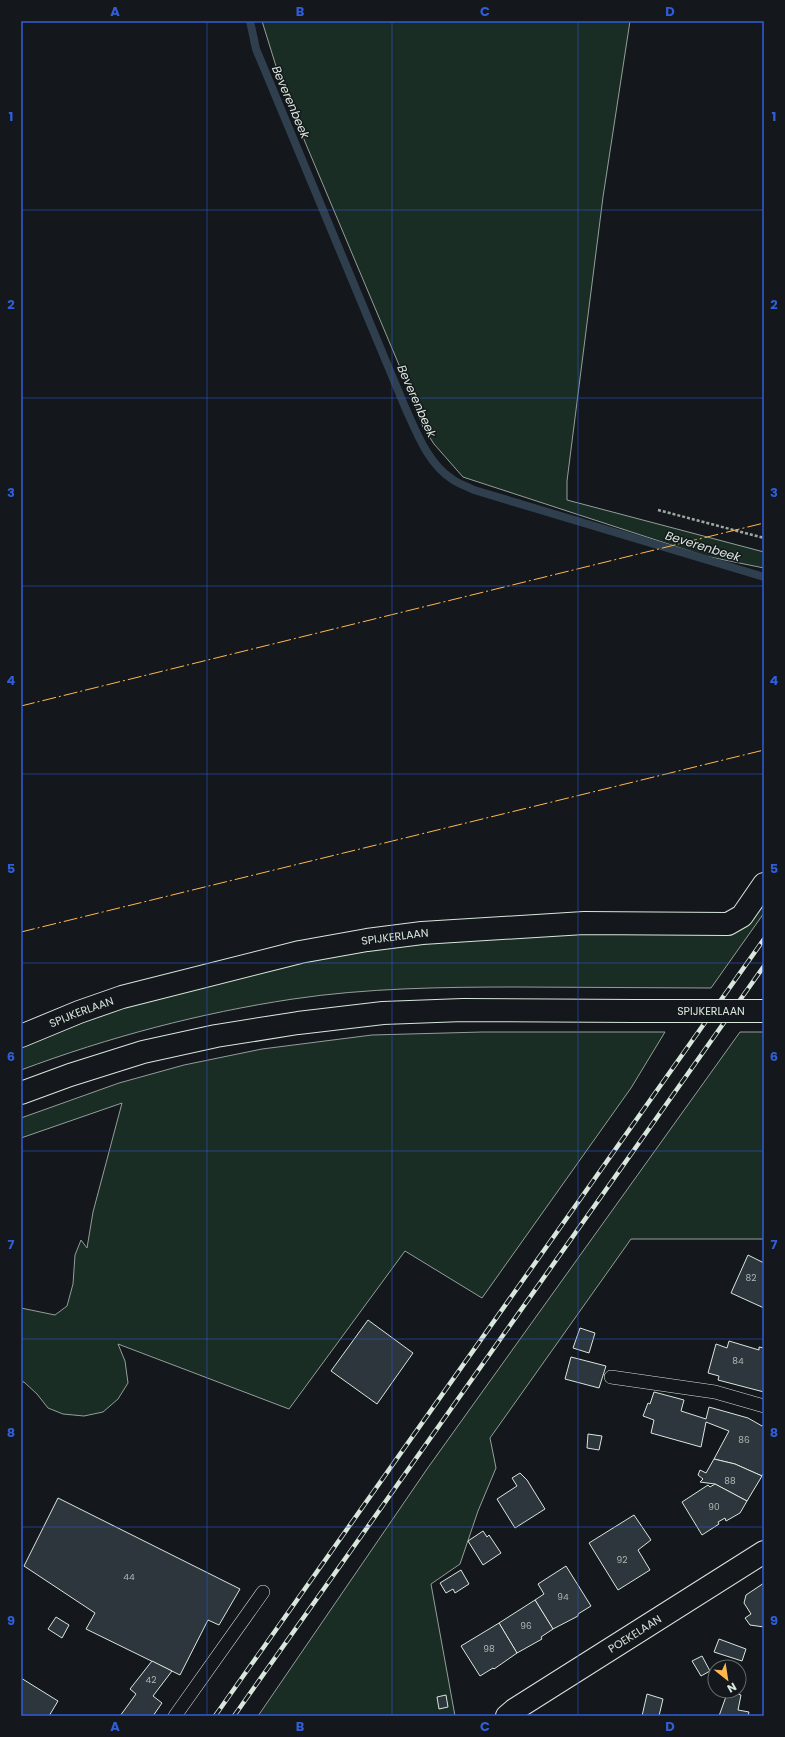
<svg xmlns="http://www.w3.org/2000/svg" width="785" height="1737" font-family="Poppins,sans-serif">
  <rect width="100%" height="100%" fill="#14181c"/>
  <g fill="#1a2d24" stroke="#939e99">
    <path d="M262,21H630L603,197L567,481V500L764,552V568L705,556L463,477L434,444L423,427L410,391L284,92Z"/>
    <path d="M764,889V913L711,988C646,988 582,987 517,987C443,987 367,988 293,999C200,1013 109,1037 21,1070V1043L103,1010L291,960L514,933H732Z"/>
    <path d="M482,1032H665L631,1088L482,1298L405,1251L289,1409L118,1344L125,1361L128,1383L118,1399L103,1412L84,1416L63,1414L48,1408L37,1394L24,1382H21V1308L55,1315L67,1306L73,1284L75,1255L81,1240L87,1248L93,1212L122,1103L21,1138V1118L119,1083L184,1065L262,1049L372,1035Z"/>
    <path d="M740,1032H764V1239H631L490,1438L496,1468L478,1511L460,1564L431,1584L455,1716H258L427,1469Z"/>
  </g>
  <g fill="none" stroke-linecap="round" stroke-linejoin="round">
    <path stroke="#2f3f4d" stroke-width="8" d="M250,21L256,49L405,407C416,431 428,464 452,479C458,484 467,486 474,490L764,577"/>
  </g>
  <g fill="#2c363c" stroke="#d8e6dc">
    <path d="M748,1255L764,1263V1308L731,1293Z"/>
    <path d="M368,1320L413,1353L377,1404L331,1371Z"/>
    <path d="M580,1328L595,1333L589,1353L573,1348Z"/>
    <path d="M729,1341L759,1350V1347L764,1348V1392L718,1380L719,1376L708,1373L716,1344L727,1348Z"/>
    <path d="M571,1357L606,1366L599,1388L565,1379Z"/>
    <path d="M654,1392L684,1400L681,1411L706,1419L709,1407L748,1418L762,1426L764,1424V1472L762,1476L735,1464L714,1459L729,1431L706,1422L701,1447L651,1433L654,1420L643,1416L648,1403L650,1404Z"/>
    <path d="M588,1434L602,1436L599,1450L587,1448Z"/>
    <path d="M714,1459L735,1464L762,1476L747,1501L715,1484L700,1482L703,1479L698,1475L700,1470L706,1473Z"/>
    <path d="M520,1473L527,1480L545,1509L515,1528L497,1499L517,1486L512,1478Z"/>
    <path d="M715,1484L747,1501L740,1513L726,1521L725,1518L718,1522L719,1524L702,1535L682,1502L708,1485L710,1487Z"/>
    <path d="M58,1498L240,1589L219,1625L208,1620L180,1675L86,1629L95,1613L24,1566Z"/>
    <path d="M634,1515L651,1540L638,1550L650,1570L618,1590L589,1543Z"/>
    <path d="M483,1531L487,1537L489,1535L501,1553L483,1565L468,1541Z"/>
    <path d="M566,1566L591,1606L578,1614V1616L553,1629L535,1600L544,1594L538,1584Z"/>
    <path d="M461,1570L469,1584L455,1593L453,1589L446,1593L440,1583Z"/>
    <path d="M764,1583V1627L750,1625L745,1618L751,1614L744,1603L746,1595Z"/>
    <path d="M535,1600L553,1629L541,1637L542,1639L517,1653L499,1623Z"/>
    <path d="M56,1617L69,1625L62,1638L48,1629Z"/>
    <path d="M499,1623L517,1653L494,1669L493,1668L480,1676L461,1646Z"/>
    <path d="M719,1639L746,1649L742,1661L714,1652Z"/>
    <path d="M702,1656L710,1671L701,1676L692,1661Z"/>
    <path d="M152,1661L172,1671L153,1696L162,1703L153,1716H120L136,1694L130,1689Z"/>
    <path d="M21,1678L58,1701L49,1716H21Z"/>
    <path d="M728,1691L741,1695L738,1710L749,1712L748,1716H719Z"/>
    <path d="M647,1694L663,1699L659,1716H642Z"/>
    <path d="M446,1695L448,1707L439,1709L437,1697Z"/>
  </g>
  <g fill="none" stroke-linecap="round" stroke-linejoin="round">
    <defs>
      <g id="lane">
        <path d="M611,1377L715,1392L764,1406"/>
        <path d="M175,1716L263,1592"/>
      </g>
      <g id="street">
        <path id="s1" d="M21,1036L79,1012L122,997L300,952L367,940L422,933L584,923L728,924L742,916L764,884"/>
        <path id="s2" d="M507,1716L514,1710L764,1552"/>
      </g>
      <path id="secondary" d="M21,1093L70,1075L143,1052L216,1036L298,1023L383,1013L463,1010L635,1011"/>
    </defs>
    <use href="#lane" stroke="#d8e6dc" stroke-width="14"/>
    <use href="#street" stroke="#d8e6dc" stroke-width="24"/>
    <use href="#secondary" stroke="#d8e6dc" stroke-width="24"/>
    <path stroke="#9da8a2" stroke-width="2.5" stroke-dasharray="3 2" stroke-linecap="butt" d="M658,510L764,538"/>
    <use href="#lane" stroke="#14181c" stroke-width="13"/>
    <use href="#street" stroke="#14181c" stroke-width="22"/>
    <use href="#secondary" stroke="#14181c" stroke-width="22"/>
    <defs>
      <g id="rail">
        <path d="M215,1716L764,939"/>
        <path d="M234,1716L764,966"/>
      </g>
    </defs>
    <use href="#rail" stroke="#d8e6dc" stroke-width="4.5"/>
    <use href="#rail" stroke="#14181c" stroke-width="3" stroke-dasharray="9" stroke-linecap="butt"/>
    <defs>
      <g id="secondary-bridge">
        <path id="s3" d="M635,1011H764"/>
      </g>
    </defs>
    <use href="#secondary-bridge" stroke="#d8e6dc" stroke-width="24" stroke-linecap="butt"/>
    <use href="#secondary-bridge" stroke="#14181c" stroke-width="22"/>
    <g stroke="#ffb74d" stroke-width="1" stroke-dasharray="14 3 2 3" stroke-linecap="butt">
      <path d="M21,706L764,523"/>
      <path d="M21,932L764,750"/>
    </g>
  </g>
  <path fill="none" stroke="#305dd8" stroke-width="1" stroke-opacity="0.55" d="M207,21V1716M392,21V1716M578,21V1716M21,210H764M21,398H764M21,586H764M21,774H764M21,963H764M21,1151H764M21,1339H764M21,1527H764"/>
  <g text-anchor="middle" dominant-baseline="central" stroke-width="3" stroke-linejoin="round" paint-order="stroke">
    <g font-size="9" fill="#adbab4">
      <text x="751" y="1278">82</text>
      <text x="738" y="1361">84</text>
      <text x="744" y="1440">86</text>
      <text x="730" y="1481">88</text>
      <text x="714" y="1507">90</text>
      <text x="622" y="1560">92</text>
      <text x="129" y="1577">44</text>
      <text x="563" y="1597">94</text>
      <text x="526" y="1626">96</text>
      <text x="489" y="1649">98</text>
      <text x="151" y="1680">42</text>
    </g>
    <g font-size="11" fill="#d8e6dc" stroke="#14181c">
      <text stroke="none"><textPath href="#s1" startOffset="388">SPIJKERLAAN</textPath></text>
      <text stroke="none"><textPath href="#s3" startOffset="76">SPIJKERLAAN</textPath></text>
      <text stroke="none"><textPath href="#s1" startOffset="65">SPIJKERLAAN</textPath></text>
      <text stroke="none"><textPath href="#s2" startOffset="152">POEKELAAN</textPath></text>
    </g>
    <g font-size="12" font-style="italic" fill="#d8e6dc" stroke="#14181c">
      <text transform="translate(291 102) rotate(67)">Beverenbeek</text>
      <text transform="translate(417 401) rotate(66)">Beverenbeek</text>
      <text transform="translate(703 546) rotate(17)">Beverenbeek</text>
    </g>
  </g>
  <rect width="785" height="1737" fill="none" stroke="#14181c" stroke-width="44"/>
  <g transform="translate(727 1679) rotate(150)"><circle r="19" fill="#14181c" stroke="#626a69"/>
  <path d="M0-3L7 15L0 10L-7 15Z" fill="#ffb74d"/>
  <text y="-6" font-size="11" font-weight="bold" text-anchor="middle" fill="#d8e6dc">N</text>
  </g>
  <rect x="22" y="22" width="741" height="1693" fill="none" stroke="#305dd8" stroke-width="1.5"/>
  <g font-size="13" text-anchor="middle" font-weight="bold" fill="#305dd8">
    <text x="115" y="16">A</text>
    <text x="300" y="16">B</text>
    <text x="485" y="16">C</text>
    <text x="670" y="16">D</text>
    <text x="11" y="121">1</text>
    <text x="774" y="121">1</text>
    <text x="11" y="309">2</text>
    <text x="774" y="309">2</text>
    <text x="11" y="497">3</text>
    <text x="774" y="497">3</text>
    <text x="11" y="685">4</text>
    <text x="774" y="685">4</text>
    <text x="11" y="873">5</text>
    <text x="774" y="873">5</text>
    <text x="11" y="1061">6</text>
    <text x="774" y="1061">6</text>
    <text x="11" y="1249">7</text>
    <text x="774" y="1249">7</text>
    <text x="11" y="1437">8</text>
    <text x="774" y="1437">8</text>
    <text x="11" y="1625">9</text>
    <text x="774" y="1625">9</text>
    <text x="115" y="1731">A</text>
    <text x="300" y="1731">B</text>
    <text x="485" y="1731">C</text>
    <text x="670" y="1731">D</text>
  </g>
</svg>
